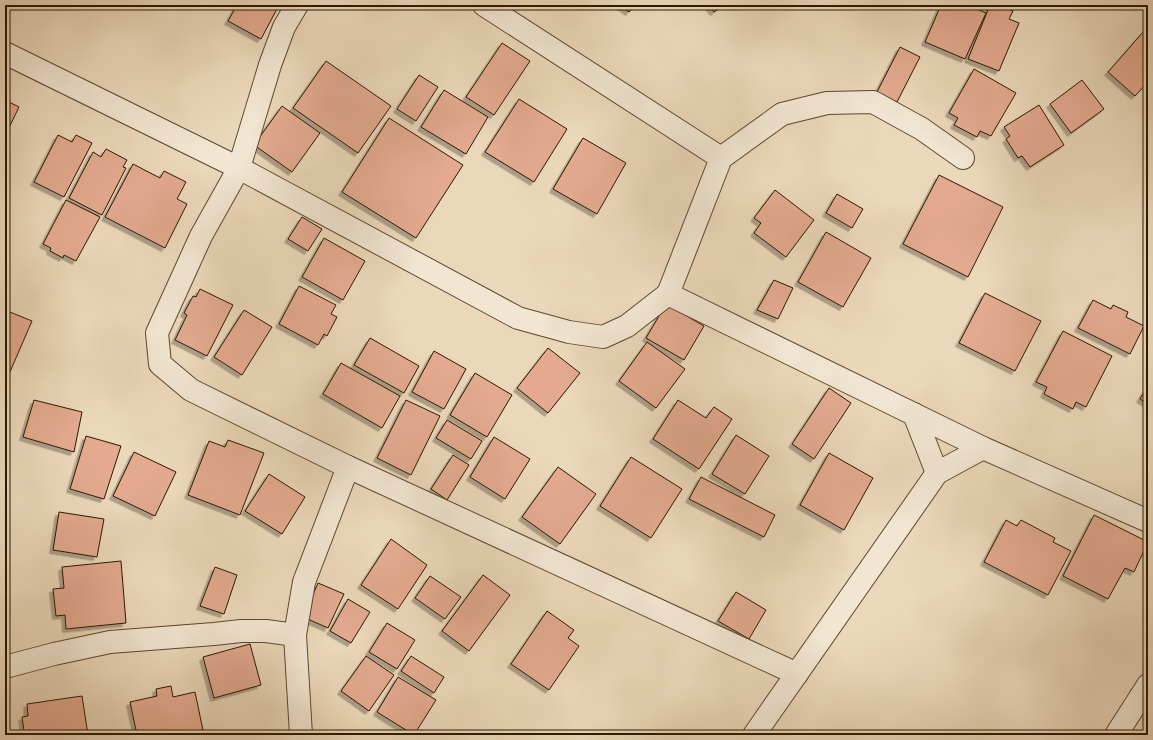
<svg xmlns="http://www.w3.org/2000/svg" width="1153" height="740" font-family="'EB Garamond',serif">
  <defs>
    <filter id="shadow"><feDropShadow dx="-3.5" dy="3.5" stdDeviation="0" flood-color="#0004"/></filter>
  </defs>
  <rect width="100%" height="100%" fill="#ebd8ba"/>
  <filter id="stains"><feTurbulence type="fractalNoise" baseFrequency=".005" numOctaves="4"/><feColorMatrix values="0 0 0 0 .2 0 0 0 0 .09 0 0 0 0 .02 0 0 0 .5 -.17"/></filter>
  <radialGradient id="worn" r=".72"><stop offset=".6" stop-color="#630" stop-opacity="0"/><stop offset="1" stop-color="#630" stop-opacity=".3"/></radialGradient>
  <g fill="#e3aa8f" stroke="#2b1800" filter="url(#shadow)">
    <path d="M237,5H279L261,39L228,21Z"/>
    <path d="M619,5H635L629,12Z"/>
    <path d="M708,5H723L714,12Z"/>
    <path d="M941,5H979L977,9L986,13L965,59L925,42Z"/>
    <path d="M990,5H998L1013,11L1009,19L1019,23L999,71L968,59Z"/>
    <path d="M1144,31L1148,34V82L1135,96L1108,72Z"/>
    <path d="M502,43L530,61L494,115L466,97Z"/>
    <path d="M900,47L920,57L897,102L877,92Z"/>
    <path d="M326,61L391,106L358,153L293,108Z"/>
    <path d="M974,69L1016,93L991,136L980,131L977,137L954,125L958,118L949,113Z"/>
    <path d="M419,75L438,87L416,121L397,109Z"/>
    <path d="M1082,80L1104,109L1071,133L1050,104Z"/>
    <path d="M444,90L488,117L466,154L421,127Z"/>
    <path d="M519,99L567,129L534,182L485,152Z"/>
    <path d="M5,100L19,107L5,136Z"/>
    <path d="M1039,105L1064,145L1030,167L1022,156L1018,158L1006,139L1010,136L1004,127Z"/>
    <path d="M282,106L320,133L292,172L254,145Z"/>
    <path d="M389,118L463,165L416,238L342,192Z"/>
    <path d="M58,135L72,142L76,135L92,143L64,197L34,182Z"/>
    <path d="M583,138L626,163L597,214L553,189Z"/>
    <path d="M106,149L127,160L123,167L126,168L102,215L69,198L93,152L101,157Z"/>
    <path d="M133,164L160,178L164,171L186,182L177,199L187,204L165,248L105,217Z"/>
    <path d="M939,175L1003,207L968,277L903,244Z"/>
    <path d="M775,190L814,220L786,257L754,233L761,223L754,218Z"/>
    <path d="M837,194L863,209L852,228L826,213Z"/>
    <path d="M66,200L100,217L76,261L64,255L63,258L50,251L51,248L43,244Z"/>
    <path d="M302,217L322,229L308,251L288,239Z"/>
    <path d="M826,232L871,258L843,307L798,282Z"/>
    <path d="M324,238L365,261L343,300L302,277Z"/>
    <path d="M774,280L793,288L778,319L757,310Z"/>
    <path d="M299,286L336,305L331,314L337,317L327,336L324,334L318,345L279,324Z"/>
    <path d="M200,289L233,305L207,356L175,340L187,315L184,313L193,296L196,297Z"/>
    <path d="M985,293L1041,321L1015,371L959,343Z"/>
    <path d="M1093,300L1111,309L1113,305L1128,312L1126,317L1144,326L1130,354L1078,328Z"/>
    <path d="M666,304L704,326L684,360L646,338Z"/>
    <path d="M5,310L32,321L6,381L5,380Z"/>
    <path d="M244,310L272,327L242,375L214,357Z"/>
    <path d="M1063,331L1112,356L1086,407L1076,402L1073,409L1044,394L1047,387L1036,382Z"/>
    <path d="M370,338L419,366L404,393L354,365Z"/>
    <path d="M647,342L685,369L656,408L619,381Z"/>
    <path d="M548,348L580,373L548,413L517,388Z"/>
    <path d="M434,351L466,369L444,409L412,392Z"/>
    <path d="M341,363L400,396L382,428L323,394Z"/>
    <path d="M475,373L512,395L487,437L450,415Z"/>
    <path d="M1148,386V404L1140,399Z"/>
    <path d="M829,388L851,403L814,459L792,444Z"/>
    <path d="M34,400L82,412L74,452L23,437Z"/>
    <path d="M406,400L440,416L411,475L377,458Z"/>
    <path d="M678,400L706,418L714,407L732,419L699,469L653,439Z"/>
    <path d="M447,420L482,441L471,459L436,438Z"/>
    <path d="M736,435L769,456L745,494L712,474Z"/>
    <path d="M86,436L121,446L104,499L70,489Z"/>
    <path d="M494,437L530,459L505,499L470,477Z"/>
    <path d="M228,440L264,453L240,515L188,495L209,441L225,447Z"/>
    <path d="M134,452L176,472L155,516L113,496Z"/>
    <path d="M829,453L873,478L844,530L800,505Z"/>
    <path d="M453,455L469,465L447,500L431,489Z"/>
    <path d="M631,457L682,489L651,538L600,506Z"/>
    <path d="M558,467L596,494L560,544L522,517Z"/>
    <path d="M269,474L305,497L282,534L245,511Z"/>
    <path d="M701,477L775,515L764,537L689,499Z"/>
    <path d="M59,512L104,519L97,557L53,550Z"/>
    <path d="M1094,515L1148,542L1134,572L1125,568L1108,599L1063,576Z"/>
    <path d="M1006,520L1017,526L1021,520L1055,538L1053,542L1071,551L1048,595L984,562Z"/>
    <path d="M391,539L427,565L398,609L361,585Z"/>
    <path d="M121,561L126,623L66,629L65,615L56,616L53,589L64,588L62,567Z"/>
    <path d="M215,567L237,575L224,614L200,606Z"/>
    <path d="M483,575L510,595L469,651L442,631Z"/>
    <path d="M430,576L461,597L445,619L415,598Z"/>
    <path d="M318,583L344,594L328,628L303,617Z"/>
    <path d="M736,592L766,610L749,639L718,621Z"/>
    <path d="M348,599L370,612L351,643L330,631Z"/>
    <path d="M547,611L574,630L568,638L579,646L549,690L511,664Z"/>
    <path d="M387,623L415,640L397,669L369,652Z"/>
    <path d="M250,644L261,685L214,698L203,657Z"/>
    <path d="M366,656L394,675L369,711L341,691Z"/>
    <path d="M411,656L444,677L434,693L401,671Z"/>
    <path d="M398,677L436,700L414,735L377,712Z"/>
    <path d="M171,686L173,697L195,692L204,735H137L130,702L157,696L156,689Z"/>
    <path d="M82,696L88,735H31L30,730L24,731L22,717L28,716L27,704Z"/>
  </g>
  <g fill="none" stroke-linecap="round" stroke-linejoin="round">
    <defs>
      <g id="minor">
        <path d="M297,5L284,27L270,65L239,168L201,236L157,333L160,364L191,390L348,467L797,674"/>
        <path d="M484,5L721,158"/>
        <path d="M5,53L239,168L518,318L569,332L603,337L627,326L668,294L983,448L1148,521"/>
        <path d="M668,294L721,158L782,114L827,103L873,102L922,129L963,158"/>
        <path d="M914,414L937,473"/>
        <path d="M5,667L54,654L110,642L214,634L241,631H266L295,635"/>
        <path d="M301,735L295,635L304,582L348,467"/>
        <path d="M754,735L937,473L983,448"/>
        <path d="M1116,735L1148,685"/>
      </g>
    </defs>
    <use href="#minor" stroke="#5b482e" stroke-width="24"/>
    <use href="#minor" stroke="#f2e6d2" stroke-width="22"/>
  </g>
  <rect width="1153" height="740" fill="none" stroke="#ebd8ba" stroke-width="20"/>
  <rect x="6" y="6" width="1141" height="728" fill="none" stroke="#2b1800" stroke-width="2"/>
  <rect x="10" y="10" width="1133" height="720" fill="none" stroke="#2b1800"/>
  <rect width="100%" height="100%" filter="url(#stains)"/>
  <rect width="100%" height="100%" fill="url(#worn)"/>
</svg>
